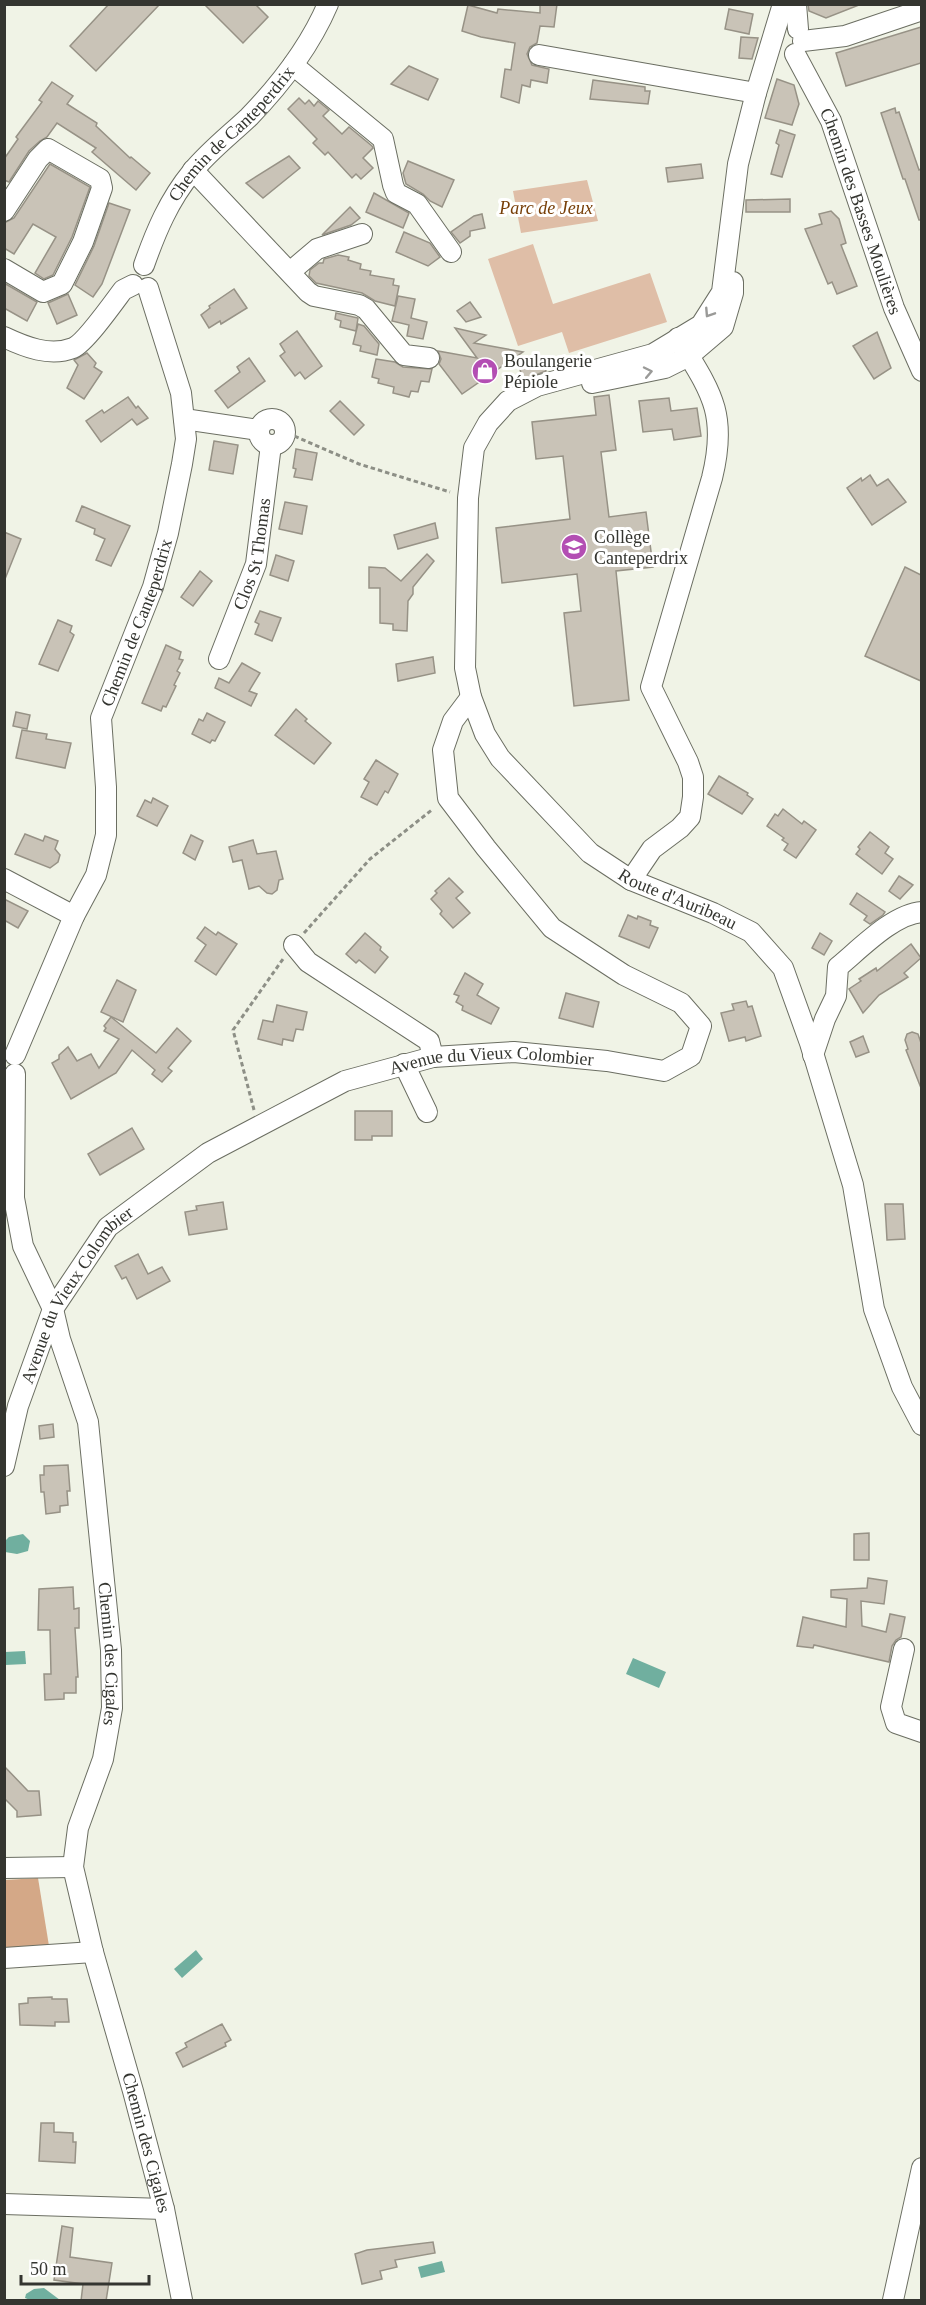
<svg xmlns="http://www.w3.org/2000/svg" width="926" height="2305" font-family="Georgia,serif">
  <rect width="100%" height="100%" fill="#f0f3e6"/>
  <g fill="#dfbea7">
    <path d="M587,180L598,221L521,233L513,191Z"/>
    <path d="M533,244L553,304L650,273L667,322L569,353L562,332L518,346L488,259Z"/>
  </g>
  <path fill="#d4a887" d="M38,1878L49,1946L5,1949V1880Z"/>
  <g fill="#70af9f">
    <path d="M23,1534L30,1541L28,1551L17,1554L5,1552V1541L9,1537Z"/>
    <path d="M25,1651L26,1664L5,1665V1652Z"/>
    <path d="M633,1658L666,1672L659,1688L626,1674Z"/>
    <path d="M196,1950L203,1959L182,1978L174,1969Z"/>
    <path d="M442,2261L445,2272L421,2278L418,2267Z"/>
    <path d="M44,2288L60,2300H30L25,2298L26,2294L34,2289Z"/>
  </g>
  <g fill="#c9c3b7" stroke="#979286" stroke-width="1.5">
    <path d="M109,4H160L96,71L70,46Z"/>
    <path d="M204,4H255L268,17L243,43Z"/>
    <path d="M540,4H557L554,27L540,26L537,43L530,47L527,54L532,65L549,69L547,83L531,80L530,87L522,85L519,103L501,97L505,69L511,70L515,43L481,37L462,31L468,5L497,13L498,9L540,13Z"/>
    <path d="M808,4H859V5L826,18L809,11Z"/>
    <path d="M729,9L753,14L749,34L725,29Z"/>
    <path d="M921,27V63L846,86L836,53Z"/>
    <path d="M741,37L758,38L752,59L739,58Z"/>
    <path d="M409,66L438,79L428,100L391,84Z"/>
    <path d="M777,79L794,85L799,104L792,125L765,118Z"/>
    <path d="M593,80L645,87V91H650L648,104L590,99Z"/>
    <path d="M52,82L73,96L67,104L97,123L96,126L130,158L131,157L150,173L136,190L92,152L96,148L57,123L47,137L40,141L29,151L9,182L4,180V159L18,139L16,137L42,102L39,100Z"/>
    <path d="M299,98L305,104L309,100L314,106L318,101L329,110L323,116L342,134L349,127L372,146L373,148L363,158L373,168L361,179L356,174L352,178L328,152L325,155L313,143L317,139L288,109Z"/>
    <path d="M895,108L896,113L899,112L919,170L921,169V220H919L905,179H903L881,113Z"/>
    <path d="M780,130L795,135L782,177L771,174L779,145L776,143Z"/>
    <path d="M289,156L300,168L263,198L246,183Z"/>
    <path d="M408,161L454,180L442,207L430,201L423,194L406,184L403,173Z"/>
    <path d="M50,164L90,187L72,237L53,275L44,279L35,273L56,237L33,224L14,254L4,248V223L14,218Z"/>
    <path d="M701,164L703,178L668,182L666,168Z"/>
    <path d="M374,193L409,213L403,228L366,212Z"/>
    <path d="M790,199V212H746V200Z"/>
    <path d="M109,203L130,210L102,284L93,297L75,285L94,246Z"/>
    <path d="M350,207L360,218L351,225L322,235Z"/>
    <path d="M831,211L839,219L846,243L841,245L857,286L837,294L832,282L828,284L805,229L822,224L819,214Z"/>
    <path d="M482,214L485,228L470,231V236L460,243L451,232L474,216Z"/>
    <path d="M404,232L430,243L440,257L428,266L396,252Z"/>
    <path d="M338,255L349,257L348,260L361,264L360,269L371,271L370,275L394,279L393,285L399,286L395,306L375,301L362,293L316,283L309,276L310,270L319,263H323L324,259Z"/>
    <path d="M4,283L37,302L27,321L4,308Z"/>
    <path d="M234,289L247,308L221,324L220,321L209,328L201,315L210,308L209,306Z"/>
    <path d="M68,294L77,315L57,324L48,303Z"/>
    <path d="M398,296L415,299L411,318L427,322L423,339L407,336L409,325L392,321Z"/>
    <path d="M470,302L481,317L466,322L457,311Z"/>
    <path d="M336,313L358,318L356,331L340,327L341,321L335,319Z"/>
    <path d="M358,324L364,326L379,344L377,355L360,351L361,346L353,344Z"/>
    <path d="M455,328L486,335L474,343L523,352L462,394L439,364L441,359L438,351L477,358Z"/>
    <path d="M297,331L322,366L305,379L300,372L295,376L280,356L285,352L280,344Z"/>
    <path d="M877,332L891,368L874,379L853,346Z"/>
    <path d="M87,353L96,363L94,367L102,372L84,399L67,388L78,365L74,360Z"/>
    <path d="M530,356L532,364L544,362L546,371L523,380L517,359Z"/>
    <path d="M249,358L265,381L228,408L215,391L240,372L237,367Z"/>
    <path d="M376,359L395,362L403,367L432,369L429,382L421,381L418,392L411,391L409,397L393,393L394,387L378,383L379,379L372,377Z"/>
    <path d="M609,395L616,450L601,452L609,517L646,512L653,567L616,571L629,700L574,706L564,613L581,611L577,574L502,583L496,528L570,519L563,456L536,459L532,422L596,415L594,397Z"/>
    <path d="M128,397L136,408L138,406L148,418L137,425L132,419L101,442L86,421L102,410L104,413Z"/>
    <path d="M669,398L671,411L697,408L701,436L674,440L672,429L643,432L639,401Z"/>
    <path d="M340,401L364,425L354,435L330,411Z"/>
    <path d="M214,441L238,445L233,474L209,470Z"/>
    <path d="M296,449L317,453L312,480L294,477L296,469L293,468Z"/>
    <path d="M870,475L877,486L888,479L906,502L872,525L847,488L861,478L862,481Z"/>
    <path d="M285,502L307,506L302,534L279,529Z"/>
    <path d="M82,506L130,526L111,566L96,560L105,539L94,534L95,529L76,521Z"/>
    <path d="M435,523L438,538L398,549L394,535Z"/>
    <path d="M4,532L21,539L5,579H4Z"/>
    <path d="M427,554L434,561L413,587V594L408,601L407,631L393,630V624L380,623V588H369V567L385,568L401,581Z"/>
    <path d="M276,555L294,561L288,581L270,575Z"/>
    <path d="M905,567L921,575V681L865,656Z"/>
    <path d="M200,571L212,581L193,606L181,597Z"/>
    <path d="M260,611L281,618L272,641L255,634L259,624L255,622Z"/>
    <path d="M58,620L72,626L70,632L74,635L58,671L39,664Z"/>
    <path d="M166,645L181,652L179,659L183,660L177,671L180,673L174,685L176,686L166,707L163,706L161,711L142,703Z"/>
    <path d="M433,657L435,673L398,681L396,664Z"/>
    <path d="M242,663L260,673L249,691L257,694L251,706L215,688L219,678L229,683Z"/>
    <path d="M296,709L307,719L305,721L331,743L314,764L275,735Z"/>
    <path d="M16,712L30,715L27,729L13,726Z"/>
    <path d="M207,713L225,722L215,741L212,740L210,743L192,734L199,719L203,721Z"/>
    <path d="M22,730L47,734L46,739L71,743L65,768L16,758Z"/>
    <path d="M376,760L398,774L388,793L385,791L377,805L361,797L369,782L364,779Z"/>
    <path d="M719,776L748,793L747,795L753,799L742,814L708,794Z"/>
    <path d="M153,798L168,806L157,826L137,816L145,800L151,803Z"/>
    <path d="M783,809L802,824L804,821L816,830L796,858L784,850L788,844L782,840L784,838L767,826L775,814L778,816Z"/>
    <path d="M870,832L889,847L885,853L893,859L882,874L856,854L860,849L858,847Z"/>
    <path d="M25,834L43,841L45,836L58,841L55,849L60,855L58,862L50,868L15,854Z"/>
    <path d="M191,835L203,841L195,860L183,853Z"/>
    <path d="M253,840L257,854L276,851L283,879L279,880L277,890L272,894L267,893L259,886L249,889L242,860L233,862L229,847Z"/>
    <path d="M899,876L913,885L900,899L889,891Z"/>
    <path d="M449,878L463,892L456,898L470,913L453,928L440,914L442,911L431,899L437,893L435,891Z"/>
    <path d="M857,893L885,912L883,915L870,924L864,920L867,916L850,904Z"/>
    <path d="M4,899L28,911L18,928L4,920Z"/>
    <path d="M628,915L637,919L638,916L651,921L650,925L658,928L649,948L619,936Z"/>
    <path d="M205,927L216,935L218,932L237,944L216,975L195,961L206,945L197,938Z"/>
    <path d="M365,933L381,947L380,950L388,957L375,973L359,960L356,963L346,954Z"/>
    <path d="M820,933L832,941L824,955L812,948Z"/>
    <path d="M911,944L921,958L904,973L908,977L879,995L863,1013L849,989L861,981L859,979L876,968L877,971Z"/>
    <path d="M465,973L483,984L477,995L499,1008L491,1024L462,1010L463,1006L456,1002L459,996L454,994Z"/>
    <path d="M117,980L136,990L123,1022L101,1012Z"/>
    <path d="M566,993L599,1002L593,1027L559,1018Z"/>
    <path d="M746,1001L748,1007L752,1006L761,1036L746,1041L745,1037L729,1041L721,1013L734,1010L732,1004Z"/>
    <path d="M277,1005L307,1012L303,1030L296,1029L293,1041L283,1039L282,1045L258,1039L263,1020L273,1022Z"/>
    <path d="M111,1017L156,1053L177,1028L191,1041L168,1068L172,1071L162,1082L152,1074L155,1070L132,1050L116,1073L71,1099L52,1063L59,1059V1055L68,1047L77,1061L91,1054L99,1068L119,1039L104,1031L106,1028L104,1026Z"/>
    <path d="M912,1032L918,1034L921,1043V1088L906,1050L908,1049L905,1040L907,1034Z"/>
    <path d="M863,1036L869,1052L856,1057L850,1042Z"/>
    <path d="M355,1111H392V1136H372V1140H355Z"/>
    <path d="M132,1128L144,1149L100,1175L88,1154Z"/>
    <path d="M223,1202L227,1229L189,1235L185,1212L197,1210L196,1206Z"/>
    <path d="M885,1204H903L905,1239L887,1240Z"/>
    <path d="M138,1254L148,1274L162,1267L170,1281L137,1299L126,1277L122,1279L115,1266Z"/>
    <path d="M53,1424L54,1437L40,1439L39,1426Z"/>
    <path d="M68,1465L70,1491H67L68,1505L60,1506V1512L46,1514L44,1492H41L40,1475H44V1466Z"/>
    <path d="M869,1533V1560H854V1534Z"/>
    <path d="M868,1578L887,1581L884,1604L861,1601L862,1626L886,1632L890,1614L905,1617L901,1637L896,1640L892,1646L889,1662L814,1645L813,1648L797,1646L803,1617L846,1627L847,1599L831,1597V1590L867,1588Z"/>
    <path d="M73,1587L74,1609L79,1608V1628H75L78,1677H76V1693H64V1699L45,1700L44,1674H51L50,1630H38L39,1589Z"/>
    <path d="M4,1766L28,1791H39L41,1815L17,1817V1811L4,1798Z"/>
    <path d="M52,1997V1999H67L69,2022H55V2026L20,2025L19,2004L28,2003V1998Z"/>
    <path d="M222,2024L231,2040L225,2043L226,2046L183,2067L176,2053L187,2047L185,2043Z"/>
    <path d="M41,2123H54V2132L73,2133V2142H76L75,2163L39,2161Z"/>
    <path d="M62,2226L73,2228L70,2257L112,2263L106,2301H81L83,2284L54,2280Z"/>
    <path d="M433,2242L435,2253L395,2260L397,2267L380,2271L382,2279L362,2284L355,2254L367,2250Z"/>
  </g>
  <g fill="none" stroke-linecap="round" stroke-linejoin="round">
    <defs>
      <g id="minor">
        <path id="s1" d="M783,4L756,93L738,164L722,292L701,325L653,354L537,386L508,401L488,423L474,448L468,498L465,668L471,697L485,734L500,758L590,853L631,880L713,913L751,932L783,968L810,1043L853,1185L874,1309L902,1387L922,1425"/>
        <path d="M796,4L798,29"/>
        <path d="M803,41L845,36L922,10"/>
        <path id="s2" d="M795,54L831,121L894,308L922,371"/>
        <path d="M539,55L756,93"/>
        <path d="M293,65L383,139L393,185L396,193L417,204L451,252"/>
        <path d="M193,170L308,292L314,296L359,305L366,309L404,355L429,358"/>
        <path d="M4,211L38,159L48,149L100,179L102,188L83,242L62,284L43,292L4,269"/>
        <path id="s3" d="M144,265C156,231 169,200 192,172C208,152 230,135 249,117C280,85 310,46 328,4"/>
        <path d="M290,272L317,249L362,234"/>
        <path d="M4,337C25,347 50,357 73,348C85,343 114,302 123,290L133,285"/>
        <path d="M592,383L665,368L689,356L723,327L733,293V282"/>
        <path d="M184,419L259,430"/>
        <circle cx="272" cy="432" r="13"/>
        <path id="s4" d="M219,659L256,564L271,445"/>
        <path d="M4,879L74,916"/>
        <path d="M631,880L652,849L680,828L690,817L693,797V777L688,762L651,687L712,478C728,413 711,392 678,338"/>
        <path d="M294,945L308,962L429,1041L433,1057"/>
        <path id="s5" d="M15,1055L74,916L96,875L106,835V787L101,718L153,587L168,533L182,464L186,439L181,393L148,288"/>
        <path d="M813,1055L825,1019L836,996L838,967C860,949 893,914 922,912"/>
        <path d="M404,1064L427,1112"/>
        <path id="s6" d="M15,1074L14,1198L23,1246L53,1309L60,1339L88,1422L111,1650L112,1708L103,1759L78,1828L73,1867L93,1952L133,2091L164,2209L182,2300"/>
        <path id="s7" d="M4,1466L18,1406L53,1309L108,1227L208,1153L345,1081L433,1057L514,1052L607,1061L664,1071L691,1056L701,1026L681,1003L624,975L552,928L486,848L448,798L443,750L453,721L471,697"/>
        <path d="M904,1649L891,1707L896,1723L922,1732"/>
        <path d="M4,1868L73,1867"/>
        <path d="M4,1958L93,1952"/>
        <path d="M4,2204L164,2209"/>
        <path d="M893,2300L922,2168"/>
      </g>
    </defs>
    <use href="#minor" stroke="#6b6e62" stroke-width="22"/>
    <g stroke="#8d8f86" stroke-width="3" stroke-dasharray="4.5 3" stroke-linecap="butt">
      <path d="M287,436H294L359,464L450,492"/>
      <path d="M304,933L370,859L433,809"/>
      <path d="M254,1110L233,1030L283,959"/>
    </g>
    <use href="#minor" stroke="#fff" stroke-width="20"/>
  </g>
  <defs><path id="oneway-chevron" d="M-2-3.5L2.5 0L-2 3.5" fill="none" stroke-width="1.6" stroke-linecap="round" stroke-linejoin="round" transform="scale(1.5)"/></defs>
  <g stroke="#9a9a98">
    <use href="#oneway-chevron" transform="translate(709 313) rotate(123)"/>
    <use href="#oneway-chevron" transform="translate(648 372) rotate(-12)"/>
  </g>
  <defs>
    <symbol id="shop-disc" viewBox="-11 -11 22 22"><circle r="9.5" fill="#b34eb3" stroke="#fff"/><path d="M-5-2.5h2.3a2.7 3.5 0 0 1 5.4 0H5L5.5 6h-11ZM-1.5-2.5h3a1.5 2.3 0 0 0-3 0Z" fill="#fff"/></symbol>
    <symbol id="school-disc" viewBox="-11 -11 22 22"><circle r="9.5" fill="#b34eb3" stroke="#fff"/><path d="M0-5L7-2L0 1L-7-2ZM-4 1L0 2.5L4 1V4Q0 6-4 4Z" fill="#fff"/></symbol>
  </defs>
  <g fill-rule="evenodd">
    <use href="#shop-disc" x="470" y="356" width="30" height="30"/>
    <use href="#school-disc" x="559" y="532" width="30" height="30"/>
  </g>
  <g text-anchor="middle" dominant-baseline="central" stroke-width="6" stroke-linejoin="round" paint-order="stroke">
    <g font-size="18" fill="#343530" stroke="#fff">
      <text stroke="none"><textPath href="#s3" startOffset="160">Chemin de Canteperdrix</textPath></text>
      <text stroke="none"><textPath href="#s2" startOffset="171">Chemin des Basses Moulières</textPath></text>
      <text stroke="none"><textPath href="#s4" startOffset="111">Clos St Thomas</textPath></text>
      <text stroke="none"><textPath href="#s5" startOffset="458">Chemin de Canteperdrix</textPath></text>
      <text stroke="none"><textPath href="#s1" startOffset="1150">Route d'Auribeau</textPath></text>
      <text stroke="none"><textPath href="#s7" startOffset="692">Avenue du Vieux Colombier</textPath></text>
      <text stroke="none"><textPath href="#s7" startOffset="189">Avenue du Vieux Colombier</textPath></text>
      <text stroke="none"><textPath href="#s6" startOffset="594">Chemin des Cigales</textPath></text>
      <text stroke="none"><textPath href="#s6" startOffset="1098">Chemin des Cigales</textPath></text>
    </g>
    <g font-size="18" font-style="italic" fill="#773f08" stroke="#fff">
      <text x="546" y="208">Parc de Jeux</text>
    </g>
    <g font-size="18" fill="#343530" stroke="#fff" text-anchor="start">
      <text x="504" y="361">Boulangerie<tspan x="504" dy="21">Pépiole</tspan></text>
      <text x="594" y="537">Collège<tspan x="594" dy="21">Canteperdrix</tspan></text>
    </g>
  </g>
  <rect width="926" height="2305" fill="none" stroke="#343530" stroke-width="12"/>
  <path d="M21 2275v9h128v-9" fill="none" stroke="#343530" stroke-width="3"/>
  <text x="30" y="2275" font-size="18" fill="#343530" stroke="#ffffff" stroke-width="4.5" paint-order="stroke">50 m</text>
</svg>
